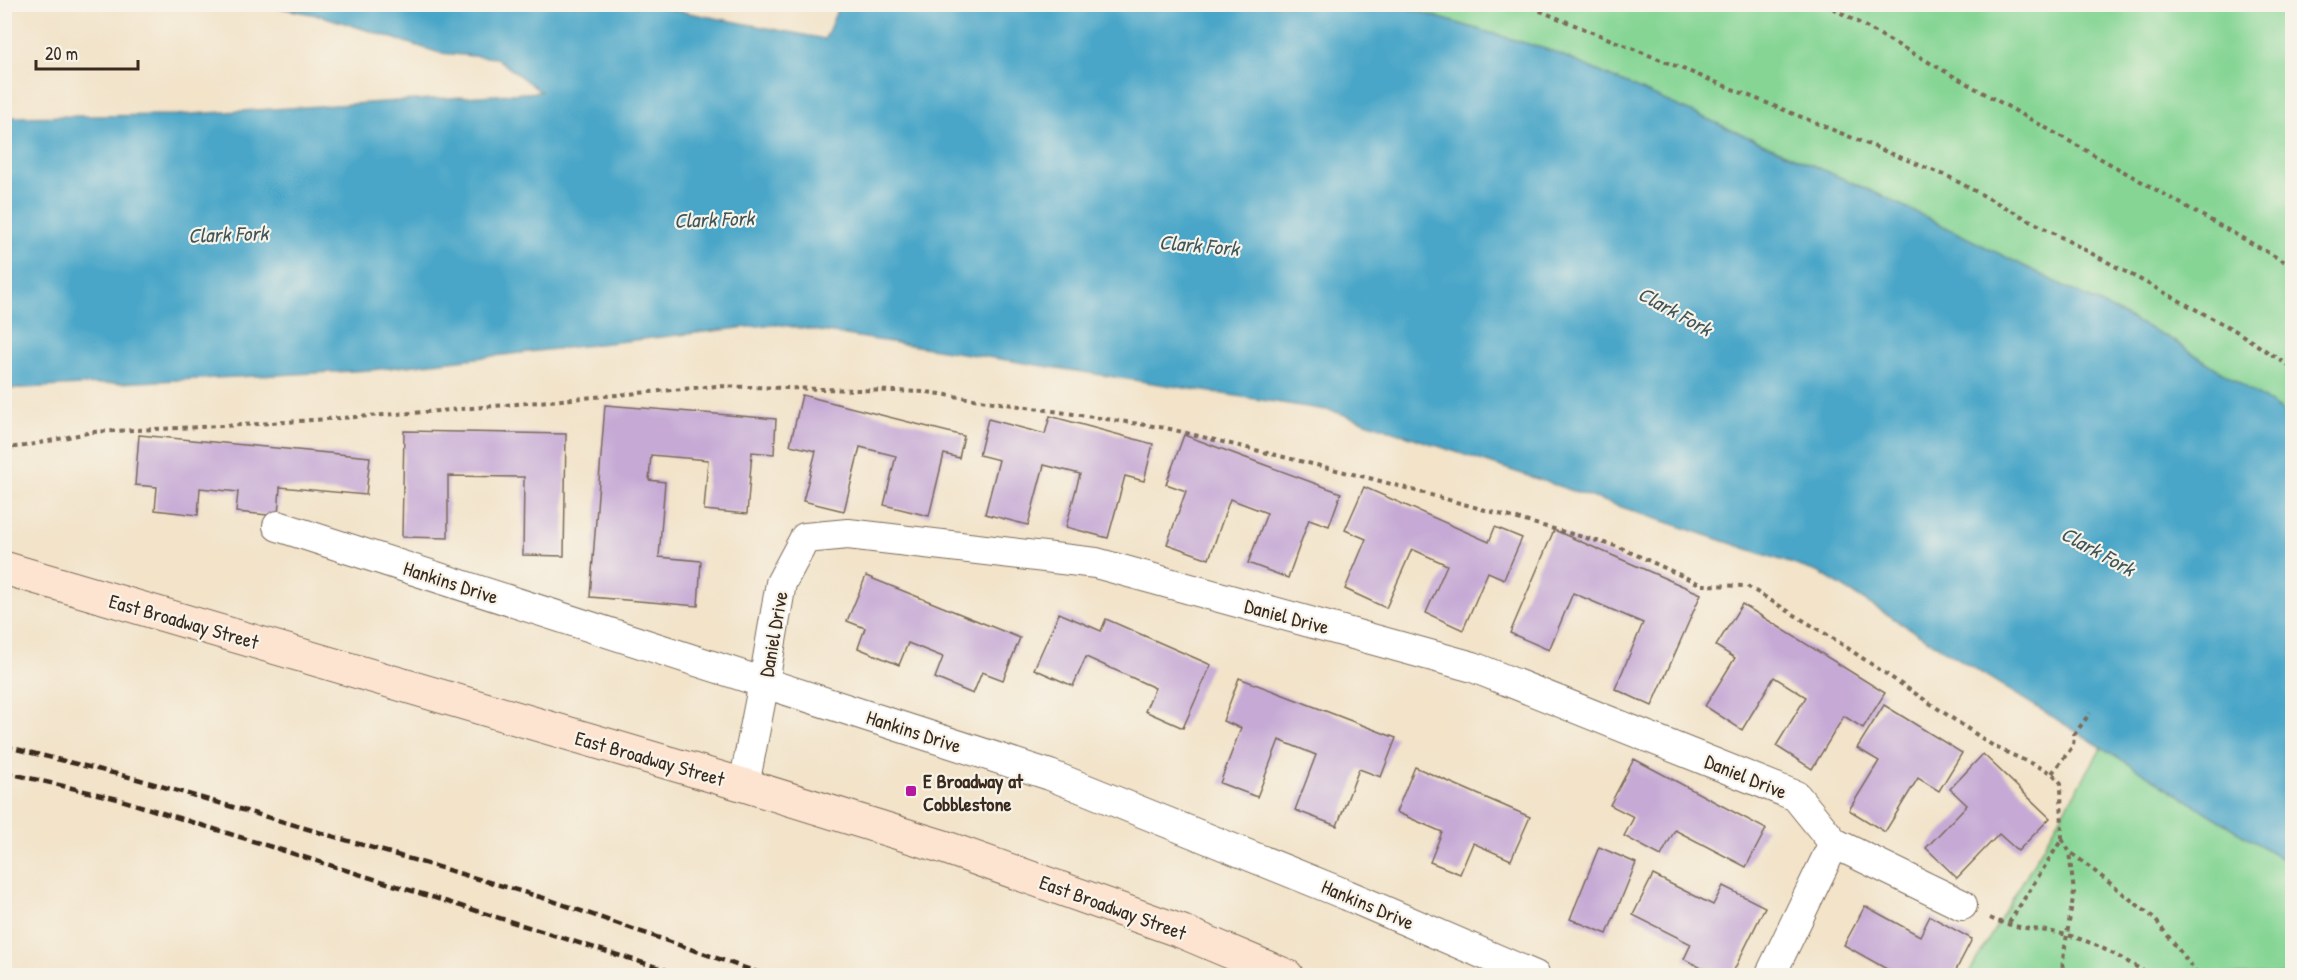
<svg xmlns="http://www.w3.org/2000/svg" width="2297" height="980" font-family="'Patrick Hand',sans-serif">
  <rect width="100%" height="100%" fill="#f7f3e8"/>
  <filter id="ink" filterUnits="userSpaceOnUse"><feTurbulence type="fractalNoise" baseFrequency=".0167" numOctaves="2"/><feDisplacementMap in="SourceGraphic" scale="12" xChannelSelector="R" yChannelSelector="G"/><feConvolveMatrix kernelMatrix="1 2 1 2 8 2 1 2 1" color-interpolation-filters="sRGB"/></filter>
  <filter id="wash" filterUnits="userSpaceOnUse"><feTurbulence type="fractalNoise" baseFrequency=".008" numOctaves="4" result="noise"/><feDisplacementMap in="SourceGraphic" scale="24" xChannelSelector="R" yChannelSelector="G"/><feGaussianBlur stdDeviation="1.35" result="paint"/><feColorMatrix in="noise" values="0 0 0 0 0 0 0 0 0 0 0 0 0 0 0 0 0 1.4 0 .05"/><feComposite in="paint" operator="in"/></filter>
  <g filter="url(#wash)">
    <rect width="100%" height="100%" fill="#f2e3c9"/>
    <g fill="#86d595" stroke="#60805a" stroke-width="1.5">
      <path d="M1396,5H2292V417L2169,338L1885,197L1552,51Z"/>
      <path d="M2102,747L2292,865V975L1967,976Z"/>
    </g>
    <path fill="#4aa6c8" stroke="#426873" stroke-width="1.5" d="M265,5H647L825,39L838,8V5H1396L1552,51L1885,197L2169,338L2292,417V865L1820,573L1333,411L775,324L371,370L5,389V117L176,115L541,92L496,58L440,53L322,16Z"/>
    <g id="blocks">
      <g fill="#c6aad5">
        <path d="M802,395L964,436L959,458L944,454L929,516L884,505L896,456L860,447L844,511L803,501L816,451L790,445Z"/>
        <path d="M605,405L776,419L774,454L752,452L747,514L704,510L708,460L651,455L649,480L665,482L659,557L701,561L698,606L590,597Z"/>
        <path d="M1050,416L1153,444L1144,481L1125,476L1108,538L1066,527L1080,474L1044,465L1028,525L985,514L999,460L979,455L988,419L1045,434Z"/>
        <path d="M404,431L566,434L564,556L523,555L524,477L448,476V538L402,537Z"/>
        <path d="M139,435L370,457L366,495L280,487L278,516L236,512L238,492L200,488L198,515L155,510L157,487L135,485Z"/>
        <path d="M1184,435L1341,493L1329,526L1309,519L1288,578L1248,563L1267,513L1230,499L1209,559L1167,544L1186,491L1166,484Z"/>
        <path d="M1364,487L1489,542L1495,527L1522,538L1504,579L1488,572L1463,630L1426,613L1447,565L1412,549L1386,608L1345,589L1366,539L1345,530Z"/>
        <path d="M1554,530L1701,594L1652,706L1615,689L1643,623L1573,593L1549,650L1510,633Z"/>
        <path d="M866,576L1020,638L1003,680L982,672L973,694L935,678L943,657L908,643L899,665L858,648L865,628L847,621Z"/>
        <path d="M1742,604L1885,693L1863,728L1844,716L1812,769L1776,746L1806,697L1774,677L1742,730L1705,706L1735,658L1716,646Z"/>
        <path d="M1059,613L1101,631L1106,619L1211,665L1183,728L1145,711L1155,688L1086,657L1073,686L1034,669Z"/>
        <path d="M1239,678L1396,738L1381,777L1359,769L1337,826L1295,810L1316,755L1279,740L1257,797L1220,783L1241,728L1223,721Z"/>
        <path d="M1884,705L1962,753L1939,791L1918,778L1885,832L1849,810L1879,761L1857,748Z"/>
        <path d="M1983,754L2050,818L2018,851L1999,834L1957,878L1926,848L1967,805L1950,789Z"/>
        <path d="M1634,759L1766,829L1746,867L1675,830L1661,856L1624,836L1634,817L1610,805Z"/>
        <path d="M1415,767L1530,817L1511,860L1473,843L1460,874L1430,862L1442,832L1396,812Z"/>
        <path d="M1599,847L1636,863L1607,934L1570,919Z"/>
        <path d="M1653,875L1713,905L1723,886L1765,907L1731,976H1717L1684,959L1691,944L1633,915Z"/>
        <path d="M1865,906L1920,936L1930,916L1972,939L1953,976H1899L1844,945Z"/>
      </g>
    </g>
  </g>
  <g filter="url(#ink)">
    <use href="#blocks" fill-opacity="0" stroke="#7b6b5a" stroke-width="1.5"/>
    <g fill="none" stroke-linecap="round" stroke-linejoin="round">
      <defs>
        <g id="minor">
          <path d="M278,526L1050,775L1347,895L1535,976"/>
          <path d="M744,785L764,682L781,583L805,538L848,534L1096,563L1473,667L1796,796L1834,843L1770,976"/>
          <path d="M1834,843L1962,905"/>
        </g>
        <path id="secondary" d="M4,568L744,785L944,847L1183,932L1287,976"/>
      </defs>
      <use href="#minor" stroke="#7b6b5a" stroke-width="32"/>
      <use href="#secondary" stroke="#7b6b5a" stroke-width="35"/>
      <g stroke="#7b6b5a" stroke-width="4" stroke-dasharray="4.5 4.5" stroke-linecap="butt">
        <path d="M1523,4L1949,177L2236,331L2292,368"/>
        <path d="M1825,4L2292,266"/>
        <path d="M4,448L25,446L92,432L243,425L439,411L716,386L927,392L1166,428L1373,479L1619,547L1702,585L1747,586L1834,639L1995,747L2052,773L2061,783L2062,839L2007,926"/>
        <path d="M2052,773L2073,746L2074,735L2090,713"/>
        <path d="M2062,839L2069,851L2154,918L2199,976"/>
        <path d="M1990,918C2017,930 2040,928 2067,935C2098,943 2124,960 2152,976"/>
        <path d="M2062,976L2063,959L2074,892L2069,852"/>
      </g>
      <use href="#minor" stroke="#fff" stroke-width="30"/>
      <use href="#secondary" stroke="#fde4d1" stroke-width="33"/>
      <g stroke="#3b2a1e" stroke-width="4.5" stroke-dasharray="9 4.5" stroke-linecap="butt">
        <path d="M4,746L137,779L547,899L768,976"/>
        <path d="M4,772L118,799L685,976"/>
      </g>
    </g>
  </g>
  <rect fill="#b5179e" stroke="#f7f3e8" stroke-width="2" x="905" y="785" width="12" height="12" rx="3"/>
  <g text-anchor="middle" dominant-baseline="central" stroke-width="4.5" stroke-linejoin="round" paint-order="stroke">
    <g font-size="20" fill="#3b2a1e" stroke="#f7f3e8">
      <text transform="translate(451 582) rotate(18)">Hankins Drive</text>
      <text transform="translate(1287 616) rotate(15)">Daniel Drive</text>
      <text transform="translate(184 621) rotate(16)">East Broadway Street</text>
      <text transform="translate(773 634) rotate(-80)">Daniel Drive</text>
      <text transform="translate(914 731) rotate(18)">Hankins Drive</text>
      <text transform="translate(650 758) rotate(16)">East Broadway Street</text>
      <text transform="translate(1746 776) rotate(22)">Daniel Drive</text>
      <text transform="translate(1368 904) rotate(23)">Hankins Drive</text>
      <text transform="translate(1113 907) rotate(20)">East Broadway Street</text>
    </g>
    <g font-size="20" font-weight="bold" fill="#3b2a1e" stroke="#f7f3e8" text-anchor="start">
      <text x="923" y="780">E Broadway at<tspan x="923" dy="23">Cobblestone</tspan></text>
    </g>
    <g font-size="21" font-style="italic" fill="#40555a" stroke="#f7f3e8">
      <text transform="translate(714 219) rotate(-2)">Clark Fork</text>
      <text transform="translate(228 234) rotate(-2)">Clark Fork</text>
      <text transform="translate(1199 245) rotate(5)">Clark Fork</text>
      <text transform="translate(1675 311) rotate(29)">Clark Fork</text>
      <text transform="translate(2098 551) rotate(29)">Clark Fork</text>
    </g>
  </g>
  <rect width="2297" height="980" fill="none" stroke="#f7f3e8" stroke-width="24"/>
  <path d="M36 60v9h102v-9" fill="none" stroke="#3b2a1e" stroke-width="3"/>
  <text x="45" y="60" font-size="18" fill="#3b2a1e" stroke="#f7f3e8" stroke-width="4.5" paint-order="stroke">20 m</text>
</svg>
